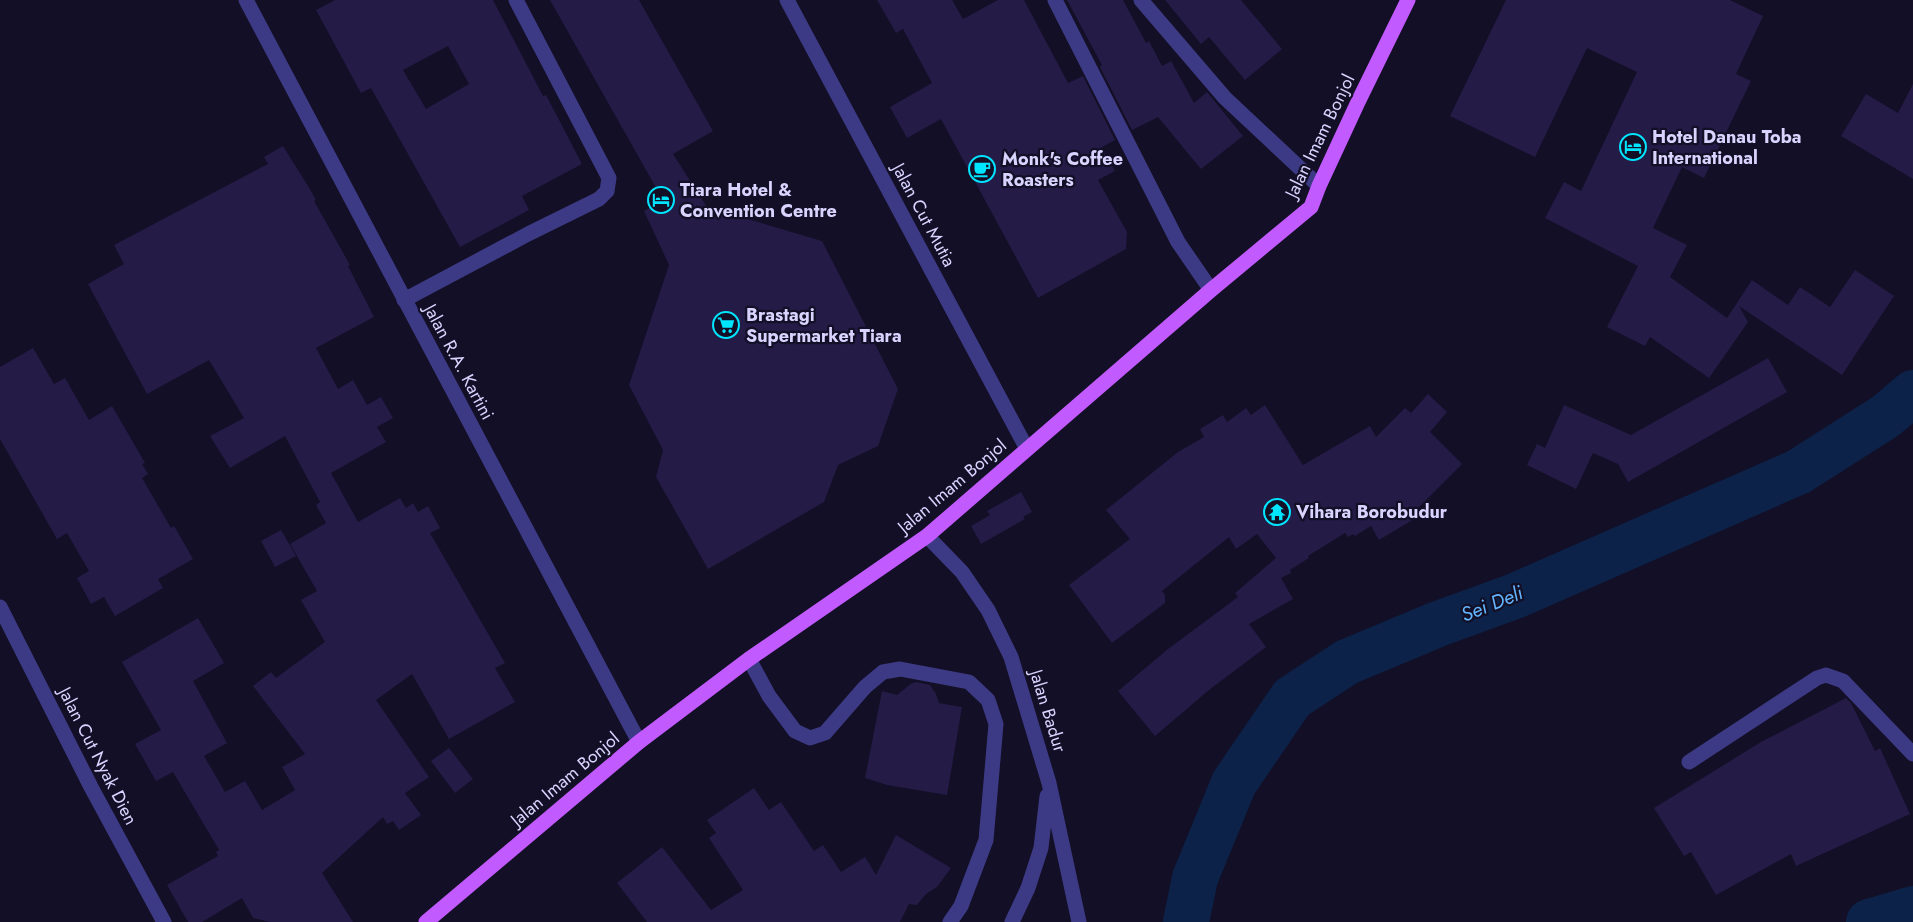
<svg xmlns="http://www.w3.org/2000/svg" width="1913" height="922" font-family="Jost,sans-serif">
  <rect width="100%" height="100%" fill="#130f26"/>
  <g fill="none" stroke-linecap="round" stroke-linejoin="round">
    <g stroke="#0c2248" stroke-width="46">
      <path d="M1186,922L1195,878L1234,783L1292,698L1347,662L1438,624L1515,596L1798,472L1886,416L1913,393"/>
      <path d="M1869,922L1913,909"/>
    </g>
  </g>
  <g fill="#241b47" fill-rule="evenodd">
    <path d="M335,0H493L543,96L546,95L582,164L522,196L529,210L460,247L371,88L361,93L316,10ZM448,46L469,84L426,109L403,70Z"/>
    <path d="M550,0H639L713,131L673,154L707,207L822,241L898,389L878,446L838,465L824,502L708,569L656,477L663,450L629,385L669,265L644,211L663,200Z"/>
    <path d="M877,0H952L963,19L998,0H1024L1068,83L1083,76L1115,140L1102,147L1115,171L1098,180L1127,232L1126,249L1038,298L941,119L907,138L890,107L932,83L903,29L896,33Z"/>
    <path d="M1067,0H1123L1146,43L1149,41L1162,66L1171,61L1194,103L1207,92L1243,136L1201,169L1158,117L1132,130L1100,67L1102,65Z"/>
    <path d="M1165,0H1241L1282,49L1245,80L1209,37L1201,44Z"/>
    <path d="M1506,0H1730L1763,16L1736,74L1751,81L1704,178L1682,167L1653,228L1687,245L1670,277L1727,318L1752,280L1788,305L1800,287L1830,307L1855,270L1894,296L1842,375L1739,306L1748,322L1709,378L1650,337L1645,346L1607,327L1638,266L1545,218L1564,182L1581,191L1637,72L1587,48L1535,157L1450,116Z"/>
    <path d="M1913,84V179L1841,136L1866,94L1898,113Z"/>
    <path d="M283,146L308,186L316,200L314,201L350,265L348,266L374,317L316,348L338,389L353,380L367,405L381,397L393,418L377,427L386,442L331,473L358,522L400,498L406,508L413,503L418,512L428,506L440,528L430,533L505,663L495,668L515,702L449,739L412,674L376,700L429,777L405,793L421,815L399,830L393,821L387,824L383,817L322,873L353,922H270L253,918L242,898L202,922H188L167,885L218,856L216,852L219,850L173,772L156,781L135,744L161,730L122,662L198,618L224,663L193,681L227,743L204,756L225,792L245,781L262,810L295,790L282,767L305,754L253,686L271,672L276,678L325,642L301,600L317,591L290,544L326,523L316,505L320,502L285,436L230,468L210,436L244,418L209,360L147,394L88,284L124,264L114,245L268,164L264,157Z"/>
    <path d="M33,348L54,384L65,378L89,420L112,406L145,463L142,464L148,474L142,478L171,528L174,526L193,559L158,579L163,588L115,616L104,597L91,604L77,578L89,571L67,533L57,539L0,439V367Z"/>
    <path d="M1768,358L1787,392L1628,482L1618,464L1593,453L1576,489L1527,465L1537,444L1545,448L1564,405L1631,435Z"/>
    <path d="M1428,394L1447,412L1430,432L1462,464L1417,509L1421,515L1379,540L1371,526L1355,536L1353,534L1348,537L1345,533L1308,556L1309,558L1290,570L1291,573L1281,578L1293,599L1249,624L1266,647L1209,690L1155,736L1118,691L1168,649L1238,597L1235,593L1276,558L1257,534L1236,549L1229,537L1162,591L1165,595V603L1112,643L1069,585L1130,539L1106,510L1178,452L1204,437L1200,429L1223,415L1227,422L1246,408L1251,415L1265,405L1303,465L1370,426L1376,437L1405,408L1411,413Z"/>
    <path d="M1021,492L1032,512L1023,517L1025,519L981,544L971,526L990,515L987,511Z"/>
    <path d="M281,530L296,556L275,567L261,541Z"/>
    <path d="M916,682L930,685L936,694L939,703L962,707L947,795L887,785L865,778L882,691L897,695L912,683Z"/>
    <path d="M1846,698L1851,703L1875,751L1880,748L1910,814L1796,866L1791,854L1716,895L1691,852L1684,856L1654,808L1761,742Z"/>
    <path d="M449,748L473,779L455,793L431,761Z"/>
    <path d="M754,788L769,810L781,802L814,851L823,845L841,872L865,857L876,875L896,835L951,868L937,887L926,894L917,905L909,904L900,922H647L617,883L662,847L711,910L743,890L709,838L716,833L707,820Z"/>
  </g>
  <g fill="none" stroke-linecap="round" stroke-linejoin="round">
    <g stroke="#3d3a85" stroke-width="15">
      <path d="M246,0L639,742"/>
      <path d="M787,0L1027,449"/>
      <path d="M1055,0L1178,242L1211,290"/>
      <path d="M1141,0L1225,98L1319,186"/>
      <path d="M404,300L528,234L599,199L607,191L609,178L516,0"/>
      <path d="M927,536L962,572L988,610L1011,657L1049,783L1079,922"/>
      <path d="M0,607L91,787L164,922"/>
      <path d="M749,659L769,696L795,731L810,738L825,733L865,687L883,672L900,669L969,682L988,700L996,724L986,840L961,906L950,922"/>
      <path d="M1689,762L1817,678L1826,675L1843,681L1913,754"/>
      <path d="M1012,922L1028,888L1041,848L1047,796"/>
    </g>
    <path stroke="#c25bff" stroke-width="15" d="M426,922L639,742L749,659L927,536L1211,290L1311,207L1319,186L1358,102L1408,0"/>
  </g>
  <defs>
    <symbol id="hotel-ring" viewBox="-11 -11 22 22"><circle r="9.5" fill="#130f26" stroke="#00e5ff" stroke-width="1.5"/><path d="M-6-4.5h1.5V1H6V5H4.5V3h-9V5H-6ZM-4 0a1.8 1.8 0 1 1 3.6 0ZM.5 0V-2.5h3Q6-2.5 6 0Z" fill="#00e5ff"/></symbol>
    <symbol id="cafe-ring" viewBox="-11 -11 22 22"><circle r="9.5" fill="#130f26" stroke="#00e5ff" stroke-width="1.5"/><path d="M-5.5-4.5H6V0H3Q3 3.5 0 3.5H-2.5Q-5.5 3.5-5.5 0ZM3-3.2v2h1.7v-2ZM-6 4.5H4V6H-6Z" fill="#00e5ff"/></symbol>
    <symbol id="supermarket-ring" viewBox="-11 -11 22 22"><circle r="9.5" fill="#130f26" stroke="#00e5ff" stroke-width="1.5"/><path d="M-6-5.5h2.5l.6 2H6L4.5 2H-2.5L-4.4-4H-6ZM-1.5 3.2a1.3 1.3 0 1 0 .1 0ZM3 3.2a1.3 1.3 0 1 0 .1 0Z" fill="#00e5ff"/></symbol>
    <symbol id="temple-ring" viewBox="-11 -11 22 22"><circle r="9.5" fill="#130f26" stroke="#00e5ff" stroke-width="1.5"/><path d="M0-6L5-2H3V0L6.5 2.5H4V6H1.5V3h-3V6H-4V2.5H-6.5L-3 0V-2H-5Z" fill="#00e5ff"/></symbol>
  </defs>
  <g fill-rule="evenodd">
    <use href="#hotel-ring" x="1618" y="132" width="30" height="30"/>
    <use href="#cafe-ring" x="967" y="154" width="30" height="30"/>
    <use href="#hotel-ring" x="646" y="185" width="30" height="30"/>
    <use href="#supermarket-ring" x="711" y="310" width="30" height="30"/>
    <use href="#temple-ring" x="1262" y="497" width="30" height="30"/>
  </g>
  <g text-anchor="middle" dominant-baseline="central" stroke-width="4.5" stroke-linejoin="round" paint-order="stroke">
    <g font-size="18" fill="#d9d4ff" stroke="#130f26">
      <text transform="translate(1320 136) rotate(-64)">Jalan Imam Bonjol</text>
      <text transform="translate(924 215) rotate(62)">Jalan Cut Mutia</text>
      <text transform="translate(459 362) rotate(62)">Jalan R.A. Kartini</text>
      <text transform="translate(952 486) rotate(-40)">Jalan Imam Bonjol</text>
      <text transform="translate(1048 711) rotate(73)">Jalan Badur</text>
      <text transform="translate(98 756) rotate(63)">Jalan Cut Nyak Dien</text>
      <text transform="translate(565 779) rotate(-40)">Jalan Imam Bonjol</text>
    </g>
    <g font-size="18" font-weight="bold" fill="#d9d4ff" stroke="#130f26" text-anchor="start">
      <text x="1652" y="137">Hotel Danau Toba<tspan x="1652" dy="21">International</tspan></text>
      <text x="1002" y="159">Monk's Coffee<tspan x="1002" dy="21">Roasters</tspan></text>
      <text x="680" y="190">Tiara Hotel &amp;<tspan x="680" dy="21">Convention Centre</tspan></text>
      <text x="746" y="315">Brastagi<tspan x="746" dy="21">Supermarket Tiara</tspan></text>
      <text x="1296" y="512">Vihara Borobudur</text>
    </g>
    <g font-size="20" font-style="italic" fill="#62b6ff" stroke="#130f26">
      <text transform="translate(1492 604) rotate(-22)">Sei Deli</text>
    </g>
  </g>
</svg>
